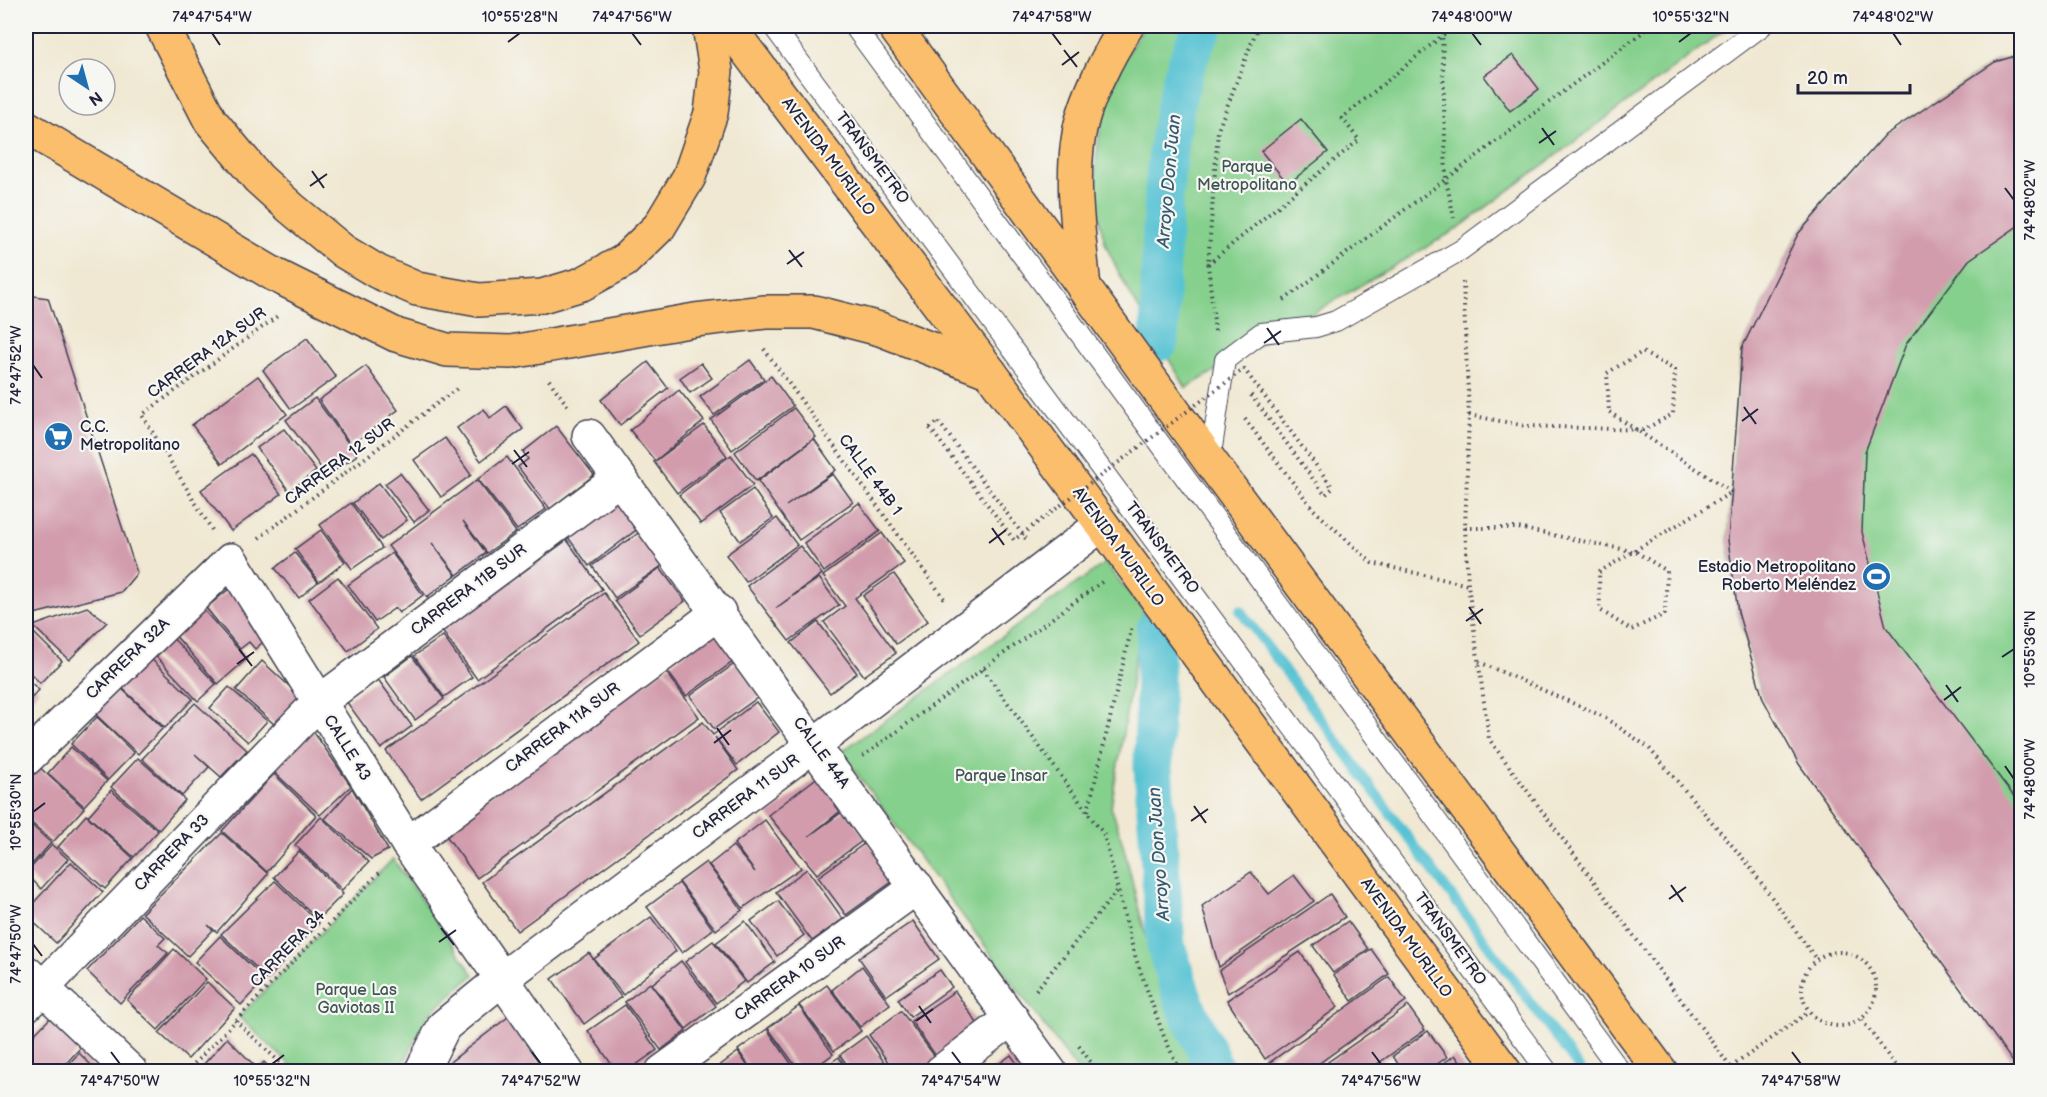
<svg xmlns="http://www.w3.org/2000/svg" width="2047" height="1097" font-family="'Balsamiq Sans',sans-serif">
  <rect width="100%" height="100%" fill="#f6f6f2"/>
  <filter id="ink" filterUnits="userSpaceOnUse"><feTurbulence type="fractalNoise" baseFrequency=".0167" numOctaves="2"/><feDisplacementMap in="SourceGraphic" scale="12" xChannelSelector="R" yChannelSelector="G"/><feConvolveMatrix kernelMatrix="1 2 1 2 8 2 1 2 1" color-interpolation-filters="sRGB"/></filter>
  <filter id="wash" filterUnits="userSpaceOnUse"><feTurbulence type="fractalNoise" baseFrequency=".008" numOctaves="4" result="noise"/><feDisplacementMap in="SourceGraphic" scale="24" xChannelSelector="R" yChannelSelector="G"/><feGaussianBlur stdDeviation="1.35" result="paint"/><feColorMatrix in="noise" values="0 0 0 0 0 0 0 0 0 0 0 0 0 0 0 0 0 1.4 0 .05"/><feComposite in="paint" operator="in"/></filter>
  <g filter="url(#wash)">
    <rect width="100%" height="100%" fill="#f0e8d2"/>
    <g fill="#86d08d" stroke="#547964" stroke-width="1.5">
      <path d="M1144,26H1730L1457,229L1186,388C1163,348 1137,310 1117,269C1113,259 1106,249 1104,239C1084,164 1102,90 1144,26Z"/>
      <path d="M2021,54V1071L1763,699L1738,612L1728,540L1742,349L1798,234L1885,135L1995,62Z"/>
      <path d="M1105,563L1143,610L1111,807C1129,854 1135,904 1151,953C1164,993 1181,1033 1198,1071H1078L841,752Z"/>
      <path d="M393,859L474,975L427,1016L400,1071H297L239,1017Z"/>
    </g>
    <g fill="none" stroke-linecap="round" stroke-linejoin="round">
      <path stroke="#57c2d3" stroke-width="10" d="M1240,610L1582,1072"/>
      <g stroke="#57c2d3" stroke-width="39">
        <path d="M1159,342C1162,253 1157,102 1204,26"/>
        <path d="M1156,628L1153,767L1166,946L1184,1002L1216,1072"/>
      </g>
    </g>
    <g id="blocks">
      <g fill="#d29cad">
        <path d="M2022,54V223L1969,260L1906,344L1865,452L1862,532L1886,627L2022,807L2020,1072L1799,764L1763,699L1738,612L1728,540L1742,348L1798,234L1885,135L1995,62Z"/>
        <path d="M1513,55L1539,89L1510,111L1484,76Z"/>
        <path d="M1301,119L1328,152L1288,184L1261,151Z"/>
        <path d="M26,295L48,298L137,573L121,592L26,616Z"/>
        <path d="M307,338L336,377L291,409L263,370Z"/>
        <path d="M750,360L764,379L714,415L700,397Z"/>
        <path d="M648,362L668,388L620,425L601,400Z"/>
        <path d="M701,363L712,378L690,393L680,378Z"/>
        <path d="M366,366L398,410L351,445L319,400Z"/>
        <path d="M258,376L287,414L222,464L192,425Z"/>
        <path d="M771,376L793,406L732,450L711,420Z"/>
        <path d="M679,390L704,421L655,461L630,430Z"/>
        <path d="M315,398L357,455L327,476L286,420Z"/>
        <path d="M506,406L523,429L481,461L457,428L484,409L490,418Z"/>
        <path d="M794,408L816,437L756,481L735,452Z"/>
        <path d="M704,425L727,456L677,493L654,462Z"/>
        <path d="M556,426L594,475L550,509L518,467L528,459L523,452Z"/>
        <path d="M284,429L316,471L289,491L257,448Z"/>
        <path d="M445,438L471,475L441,497L414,460Z"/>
        <path d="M814,439L836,470L786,506L833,474L853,502L799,540L758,481Z"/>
        <path d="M251,454L281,494L231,531L201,490Z"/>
        <path d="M731,455L753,485L701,524L679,495Z"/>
        <path d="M507,457L546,509L517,530L478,479Z"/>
        <path d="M400,473L429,510L414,522L385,484Z"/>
        <path d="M477,480L516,532L487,553L463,521L486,553L457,575L432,543L456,575L427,597L388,546Z"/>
        <path d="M379,483L407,520L381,540L353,503Z"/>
        <path d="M753,489L773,518L740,541L720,513Z"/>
        <path d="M618,498L640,527L589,566L567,536Z"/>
        <path d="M351,503L382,548L352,569L320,525Z"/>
        <path d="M859,503L880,531L824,572L804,543Z"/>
        <path d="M777,518L797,545L746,582L726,555Z"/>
        <path d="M321,530L345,562L319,582L295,549Z"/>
        <path d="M640,532L663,565L615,598L592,566Z"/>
        <path d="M882,533L904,563L855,598L896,653L864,676L824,622L845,606L823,576Z"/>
        <path d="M567,540L602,589L477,679L442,631Z"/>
        <path d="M800,546L822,574L776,608L819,578L839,605L789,641L747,586Z"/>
        <path d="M295,553L318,582L299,598L275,568Z"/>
        <path d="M392,553L423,595L399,613L395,608L375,622L348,585Z"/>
        <path d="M660,568L685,601L640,634L615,601Z"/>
        <path d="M894,574L928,621L896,644L863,596Z"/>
        <path d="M338,577L377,629L348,651L309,599Z"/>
        <path d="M229,589L269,637L255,649L249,642L240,649L206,608Z"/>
        <path d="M604,593L639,641L421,799L386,751Z"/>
        <path d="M87,607L107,622L69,660L33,626Z"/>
        <path d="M201,607L247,659L218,684L173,633Z"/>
        <path d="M818,622L857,673L830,693L791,643Z"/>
        <path d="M26,625L62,661L40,683L26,669Z"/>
        <path d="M717,630L738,658L686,696L665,668Z"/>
        <path d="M169,634L216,684L198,701L151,651Z"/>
        <path d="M443,636L472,677L444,697L414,656Z"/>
        <path d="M412,656L444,699L415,720L384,677Z"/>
        <path d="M149,657L193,699L165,728L121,687Z"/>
        <path d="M262,661L301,697L275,725L236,690Z"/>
        <path d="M737,662L761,695L714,729L690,696Z"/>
        <path d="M664,669L699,717L477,878L442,830Z"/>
        <path d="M26,678L39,690L26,704Z"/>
        <path d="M377,678L412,726L381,749L346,701Z"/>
        <path d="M120,687L163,728L138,754L94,713Z"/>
        <path d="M229,687L267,721L248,742L210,708Z"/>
        <path d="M756,702L779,732L737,765L715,737L738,770L517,931L482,882L703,722L713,735Z"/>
        <path d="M195,703L247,750L221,777L195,754L209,767L182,796L142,759Z"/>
        <path d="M97,717L134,753L108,780L71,744Z"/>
        <path d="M313,731L351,786L320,815L272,770Z"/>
        <path d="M71,747L107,781L84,806L48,773Z"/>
        <path d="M138,758L185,800L159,830L111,787Z"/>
        <path d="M36,764L84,808L53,842L26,818V776Z"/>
        <path d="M274,774L316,815L267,872L222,831Z"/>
        <path d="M819,776L843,809L809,836L845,810L866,838L817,874L768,815Z"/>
        <path d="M352,788L388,850L371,859L325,819Z"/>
        <path d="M111,790L158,831L134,857L88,816Z"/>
        <path d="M86,815L133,858L105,889L58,847Z"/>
        <path d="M321,817L369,862L342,890L295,845Z"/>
        <path d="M26,820L51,843L26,871Z"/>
        <path d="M765,820L801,868L743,908L709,865L733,846L755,872L734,844Z"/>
        <path d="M222,833L268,874L217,932L208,925L213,930L188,956L142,913Z"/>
        <path d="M868,841L896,879L846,915L818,877Z"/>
        <path d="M52,845L68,859L41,889L26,873Z"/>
        <path d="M299,851L343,894L318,919L274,877Z"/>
        <path d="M71,862L103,892L56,943L26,915V911Z"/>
        <path d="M706,862L742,910L716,930L679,882Z"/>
        <path d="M807,869L843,919L812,941L776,892Z"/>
        <path d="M1251,872L1269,894L1294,875L1314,901L1219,967L1202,906Z"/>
        <path d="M275,881L319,923L268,979L221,934Z"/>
        <path d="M679,883L713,929L682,953L647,907Z"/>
        <path d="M1330,894L1345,917L1228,993L1219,971Z"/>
        <path d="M778,901L804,935L777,956L751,921Z"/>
        <path d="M140,915L165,938L158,945L168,953L120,1003L87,971Z"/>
        <path d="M651,917L676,951L623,995L594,959Z"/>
        <path d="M745,921L775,962L747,983L716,943Z"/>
        <path d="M913,921L939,959L886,996L859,958Z"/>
        <path d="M1348,921L1368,949L1333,973L1313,946Z"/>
        <path d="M220,936L265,979L241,1005L195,962Z"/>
        <path d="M713,941L744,981L716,1003L685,962Z"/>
        <path d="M174,949L206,979L158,1030L127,1000Z"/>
        <path d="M1371,949L1389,974L1352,1001L1334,975Z"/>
        <path d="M1300,952L1338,1007L1265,1059L1227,1000Z"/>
        <path d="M589,953L621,997L584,1024L552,979Z"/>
        <path d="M681,961L716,1006L686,1029L652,984Z"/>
        <path d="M862,966L890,1004L860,1027L832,990Z"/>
        <path d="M940,970L952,987L910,1017L898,999Z"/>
        <path d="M1389,977L1406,1001L1307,1072H1276L1269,1063Z"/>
        <path d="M207,982L235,1008L188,1059L159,1033Z"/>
        <path d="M650,983L686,1031L661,1050L625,1002Z"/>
        <path d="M827,985L861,1031L834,1051L799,1005Z"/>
        <path d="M955,991L979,1026L936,1056L911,1021Z"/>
        <path d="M625,1005L657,1050L626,1072H617L588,1031Z"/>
        <path d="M799,1006L833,1054L809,1072H800L768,1028Z"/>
        <path d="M1408,1006L1425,1030L1366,1072H1335L1328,1062Z"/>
        <path d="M901,1011L939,1062L925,1072H895L869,1035Z"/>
        <path d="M512,1014L532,1040L526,1044L547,1072H458L450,1062Z"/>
        <path d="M53,1015L84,1044L58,1072H26V1043Z"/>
        <path d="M767,1029L797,1072H753L738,1050Z"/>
        <path d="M1428,1031L1447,1057L1426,1072H1403L1393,1056Z"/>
        <path d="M866,1036L891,1072H852L840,1055Z"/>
        <path d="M227,1038L255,1066L250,1072H197Z"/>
        <path d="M738,1052L752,1072H711Z"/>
        <path d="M79,1053L98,1072H61Z"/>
        <path d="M1011,1055L1023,1072H988Z"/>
        <path d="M1455,1055L1467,1072H1432Z"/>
        <path d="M839,1057L849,1072H817Z"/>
        <path d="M264,1062L274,1072H255Z"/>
      </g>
    </g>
  </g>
  <g filter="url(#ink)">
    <use href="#blocks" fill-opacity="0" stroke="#414052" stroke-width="1.5"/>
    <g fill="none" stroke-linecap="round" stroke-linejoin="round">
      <defs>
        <g id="lane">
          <path d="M773,26L1548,1072"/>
          <path d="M854,26L1621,1072"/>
          <path d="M1210,461L1225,360L1261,333L1316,327L1336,321L1461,250L1762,26"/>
        </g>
        <g id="street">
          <path d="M589,436L1050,1072"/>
          <path d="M26,759L231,560L408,844L567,1072"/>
          <path d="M408,844L719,612"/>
          <path d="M27,973L131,1072"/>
          <path d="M26,1005L318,703L620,478"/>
          <path d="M421,1072L444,1026L503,978L815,744L1101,525"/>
          <path d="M662,1072L917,887"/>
          <path d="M941,1072L1012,1018"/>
        </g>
        <g id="primary">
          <path d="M728,26L990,372L1505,1072"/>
          <path d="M894,26L1210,461L1661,1072"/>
        </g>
        <g id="highway">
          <path d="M162,26L210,120L258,178L291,208L343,251L378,272L417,289L479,300L542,296L582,284L624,261L659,227L689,177L711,113L716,71L709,26"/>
          <path d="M26,127L275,275L396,335L447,350L511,352L695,320L765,312H814L880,329L990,372"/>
          <path d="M1084,289C1080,239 1070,185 1079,134C1084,102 1109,53 1127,26"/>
        </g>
      </defs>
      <use href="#lane" stroke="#414052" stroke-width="22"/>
      <use href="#street" stroke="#414052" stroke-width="36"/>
      <use href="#primary" stroke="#414052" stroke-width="36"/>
      <use href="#highway" stroke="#414052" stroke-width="36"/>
      <g stroke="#414052" stroke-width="4" stroke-dasharray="1.5 4.5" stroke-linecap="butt">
        <path d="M1442,26L1446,180L1454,218"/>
        <path d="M1208,264L1359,140L1342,118L1454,26"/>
        <path d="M1463,282L1469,415L1465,528L1468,585L1489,739L1734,1072"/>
        <path d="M1284,300L1651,26"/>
        <path d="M1215,331L1208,264L1218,130L1258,26"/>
        <path d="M764,349L946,601"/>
        <path d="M549,380L569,408"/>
        <path d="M1251,395L1325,495L1333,488"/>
        <path d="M1469,415L1526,426L1643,430L1673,414L1675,370L1642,352L1607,373L1609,412"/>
        <path d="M1245,419L1313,509L1372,563L1468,585"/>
        <path d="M930,428L938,421L1026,539"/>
        <path d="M1465,528H1518L1636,552L1667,571L1665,614L1631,630L1600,610L1599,572"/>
        <path d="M212,530L142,415L279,315"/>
        <path d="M259,538L459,387"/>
        <path d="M1479,662L1602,716L1648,747L1747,863L1816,959"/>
        <path d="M983,669L1104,835L1134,953L1163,1034L1180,1072"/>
        <path d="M863,756L1102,582"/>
        <path d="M1088,811L1132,626"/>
        <circle cx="1839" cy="989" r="37"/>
        <path d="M1036,990L1118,890"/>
        <path d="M235,1020L290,1072"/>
        <path d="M1862,1020L1900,1072"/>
        <path d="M1079,1046L1098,1072"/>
        <path d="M1731,1067L1809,1012"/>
        <path d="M186,1072L382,870"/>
      </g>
      <use href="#lane" stroke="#fff" stroke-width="20"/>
      <use href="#street" stroke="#fff" stroke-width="33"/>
      <use href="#primary" stroke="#fabe6d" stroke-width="33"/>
      <use href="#highway" stroke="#fabe6d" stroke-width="33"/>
      <g stroke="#414052" stroke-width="4" stroke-dasharray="1.5 4.5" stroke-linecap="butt">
        <path d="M930,428L1014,540L1244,369L1333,488"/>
        <path d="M1599,572L1732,492L1609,412"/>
      </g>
    </g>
  </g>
  <path fill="none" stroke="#22223b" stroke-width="2" d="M212,33L220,45M632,33L641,45M1052,33L1061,45M1472,33L1481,45M1893,33L1901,45M508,42L520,33M1679,42L1691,33M1064,50L1077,67M1062,65L1079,52M1542,128L1554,145M1539,143L1556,131M312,171L324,188M310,186L327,174M2005,188L2014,200M789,250L802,267M787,264L804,252M1267,328L1279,345M1264,343L1281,331M33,365L42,378M1744,407L1756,424M1742,421L1758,409M514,450L527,467M512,464L529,452M992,528L1004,545M989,543L1006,530M1469,607L1481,624M1466,621L1483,609M239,649L252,666M2002,657L2014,649M237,664L254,652M1946,685L1958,702M1944,700L1961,687M717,728L729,745M714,743L731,730M2005,766L2014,779M1194,806L1206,823M33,812L45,803M1191,821L1208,809M1671,885L1683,902M1669,899L1686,887M441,928L454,945M439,942L456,930M33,944L42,956M919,1006L931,1023M916,1021L933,1009M111,1052L120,1064M532,1052L541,1064M952,1052L961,1064M1372,1052L1381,1064M1792,1052L1801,1064M272,1064L284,1055"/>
  <defs>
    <symbol id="supermarket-disc" viewBox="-11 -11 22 22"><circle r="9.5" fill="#1f6fb2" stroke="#f6f6f2"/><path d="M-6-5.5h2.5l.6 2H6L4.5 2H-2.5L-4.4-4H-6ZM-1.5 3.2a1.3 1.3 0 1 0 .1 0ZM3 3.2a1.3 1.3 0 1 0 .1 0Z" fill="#fff"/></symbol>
    <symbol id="stadium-disc" viewBox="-11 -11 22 22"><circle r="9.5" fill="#1f6fb2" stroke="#f6f6f2"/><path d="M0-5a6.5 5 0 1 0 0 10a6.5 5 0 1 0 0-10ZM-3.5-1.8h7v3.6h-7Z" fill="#fff"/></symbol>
  </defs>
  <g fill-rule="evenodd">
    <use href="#supermarket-disc" x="42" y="420" width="33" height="33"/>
    <use href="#stadium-disc" x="1860" y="560" width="33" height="33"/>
  </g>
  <g text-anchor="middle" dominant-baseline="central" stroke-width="4.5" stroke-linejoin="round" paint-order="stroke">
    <g font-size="16" fill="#22223b" stroke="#f6f6f2">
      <text transform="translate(828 157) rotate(53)">AVENIDA MURILLO</text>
      <text transform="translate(872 158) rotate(53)">TRANSMETRO</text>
      <text transform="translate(207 353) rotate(-36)">CARRERA 12A SUR</text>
      <text transform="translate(340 462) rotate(-37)">CARRERA 12 SUR</text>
      <text transform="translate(870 475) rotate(54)">CALLE 44B 1</text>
      <text transform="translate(1118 547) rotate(54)">AVENIDA MURILLO</text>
      <text transform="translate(1162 548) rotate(53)">TRANSMETRO</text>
      <text transform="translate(469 590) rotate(-37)">CARRERA 11B SUR</text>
      <text transform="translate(128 659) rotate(-44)">CARRERA 32A</text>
      <text transform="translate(563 728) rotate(-37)">CARRERA 11A SUR</text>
      <text transform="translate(347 748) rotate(58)">CALLE 43</text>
      <text transform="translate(821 753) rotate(54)">CALLE 44A</text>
      <text transform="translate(746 797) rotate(-37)">CARRERA 11 SUR</text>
      <text transform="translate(172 853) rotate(-46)">CARRERA 33</text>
      <text transform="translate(1406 938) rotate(54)">AVENIDA MURILLO</text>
      <text transform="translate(1450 939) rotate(54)">TRANSMETRO</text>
      <text transform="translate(288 949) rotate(-46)">CARRERA 34</text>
      <text transform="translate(790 979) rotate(-36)">CARRERA 10 SUR</text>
    </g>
    <g font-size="16" fill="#405654" stroke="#f6f6f2">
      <text x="1247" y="167">Parque<tspan x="1247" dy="18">Metropolitano</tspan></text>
      <text x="1001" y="776">Parque Insar</text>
      <text x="356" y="990">Parque Las<tspan x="356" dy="18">Gaviotas II</tspan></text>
    </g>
    <g font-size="16" fill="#22223b" stroke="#f6f6f2" text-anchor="start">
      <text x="80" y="427">C.C.<tspan x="80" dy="18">Metropolitano</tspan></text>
      <text x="1856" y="567" text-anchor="end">Estadio Metropolitano<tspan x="1856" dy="18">Roberto Meléndez</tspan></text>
    </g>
    <g font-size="18" font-style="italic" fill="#355a70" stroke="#f6f6f2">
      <text transform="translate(1169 181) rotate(-85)">Arroyo Don Juan</text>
      <text transform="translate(1159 854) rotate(-94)">Arroyo Don Juan</text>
    </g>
  </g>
  <rect width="2047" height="1097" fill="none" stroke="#f6f6f2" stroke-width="66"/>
  <g transform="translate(87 87) rotate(144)"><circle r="28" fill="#f6f6f2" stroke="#a1a1a9" stroke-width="1.5"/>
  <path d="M0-4.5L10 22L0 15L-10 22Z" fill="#1f6fb2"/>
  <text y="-9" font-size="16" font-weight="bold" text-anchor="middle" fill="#22223b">N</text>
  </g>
  <path d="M1798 84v9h112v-9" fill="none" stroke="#22223b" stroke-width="3"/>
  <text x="1807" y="84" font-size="18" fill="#22223b" stroke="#f6f6f2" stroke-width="4.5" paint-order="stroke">20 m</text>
  <rect x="33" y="33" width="1981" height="1031" fill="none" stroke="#22223b" stroke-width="2"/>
  <g font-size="15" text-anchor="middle" fill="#22223b">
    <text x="212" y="22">74°47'54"W</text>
    <text x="520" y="22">10°55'28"N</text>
    <text x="632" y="22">74°47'56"W</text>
    <text x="1052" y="22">74°47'58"W</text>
    <text x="1472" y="22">74°48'00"W</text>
    <text x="1691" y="22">10°55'32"N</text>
    <text x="1893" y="22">74°48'02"W</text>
    <text transform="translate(2030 200) rotate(-90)" y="5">74°48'02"W</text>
    <text transform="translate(16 365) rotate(-90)" y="5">74°47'52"W</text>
    <text transform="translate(2030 649) rotate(-90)" y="5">10°55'36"N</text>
    <text transform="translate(2030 779) rotate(-90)" y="5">74°48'00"W</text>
    <text transform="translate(16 812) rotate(-90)" y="5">10°55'30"N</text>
    <text transform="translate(16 944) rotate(-90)" y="5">74°47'50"W</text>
    <text x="120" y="1086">74°47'50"W</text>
    <text x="272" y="1086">10°55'32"N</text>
    <text x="541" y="1086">74°47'52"W</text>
    <text x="961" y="1086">74°47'54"W</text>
    <text x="1381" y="1086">74°47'56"W</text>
    <text x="1801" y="1086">74°47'58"W</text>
  </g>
</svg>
